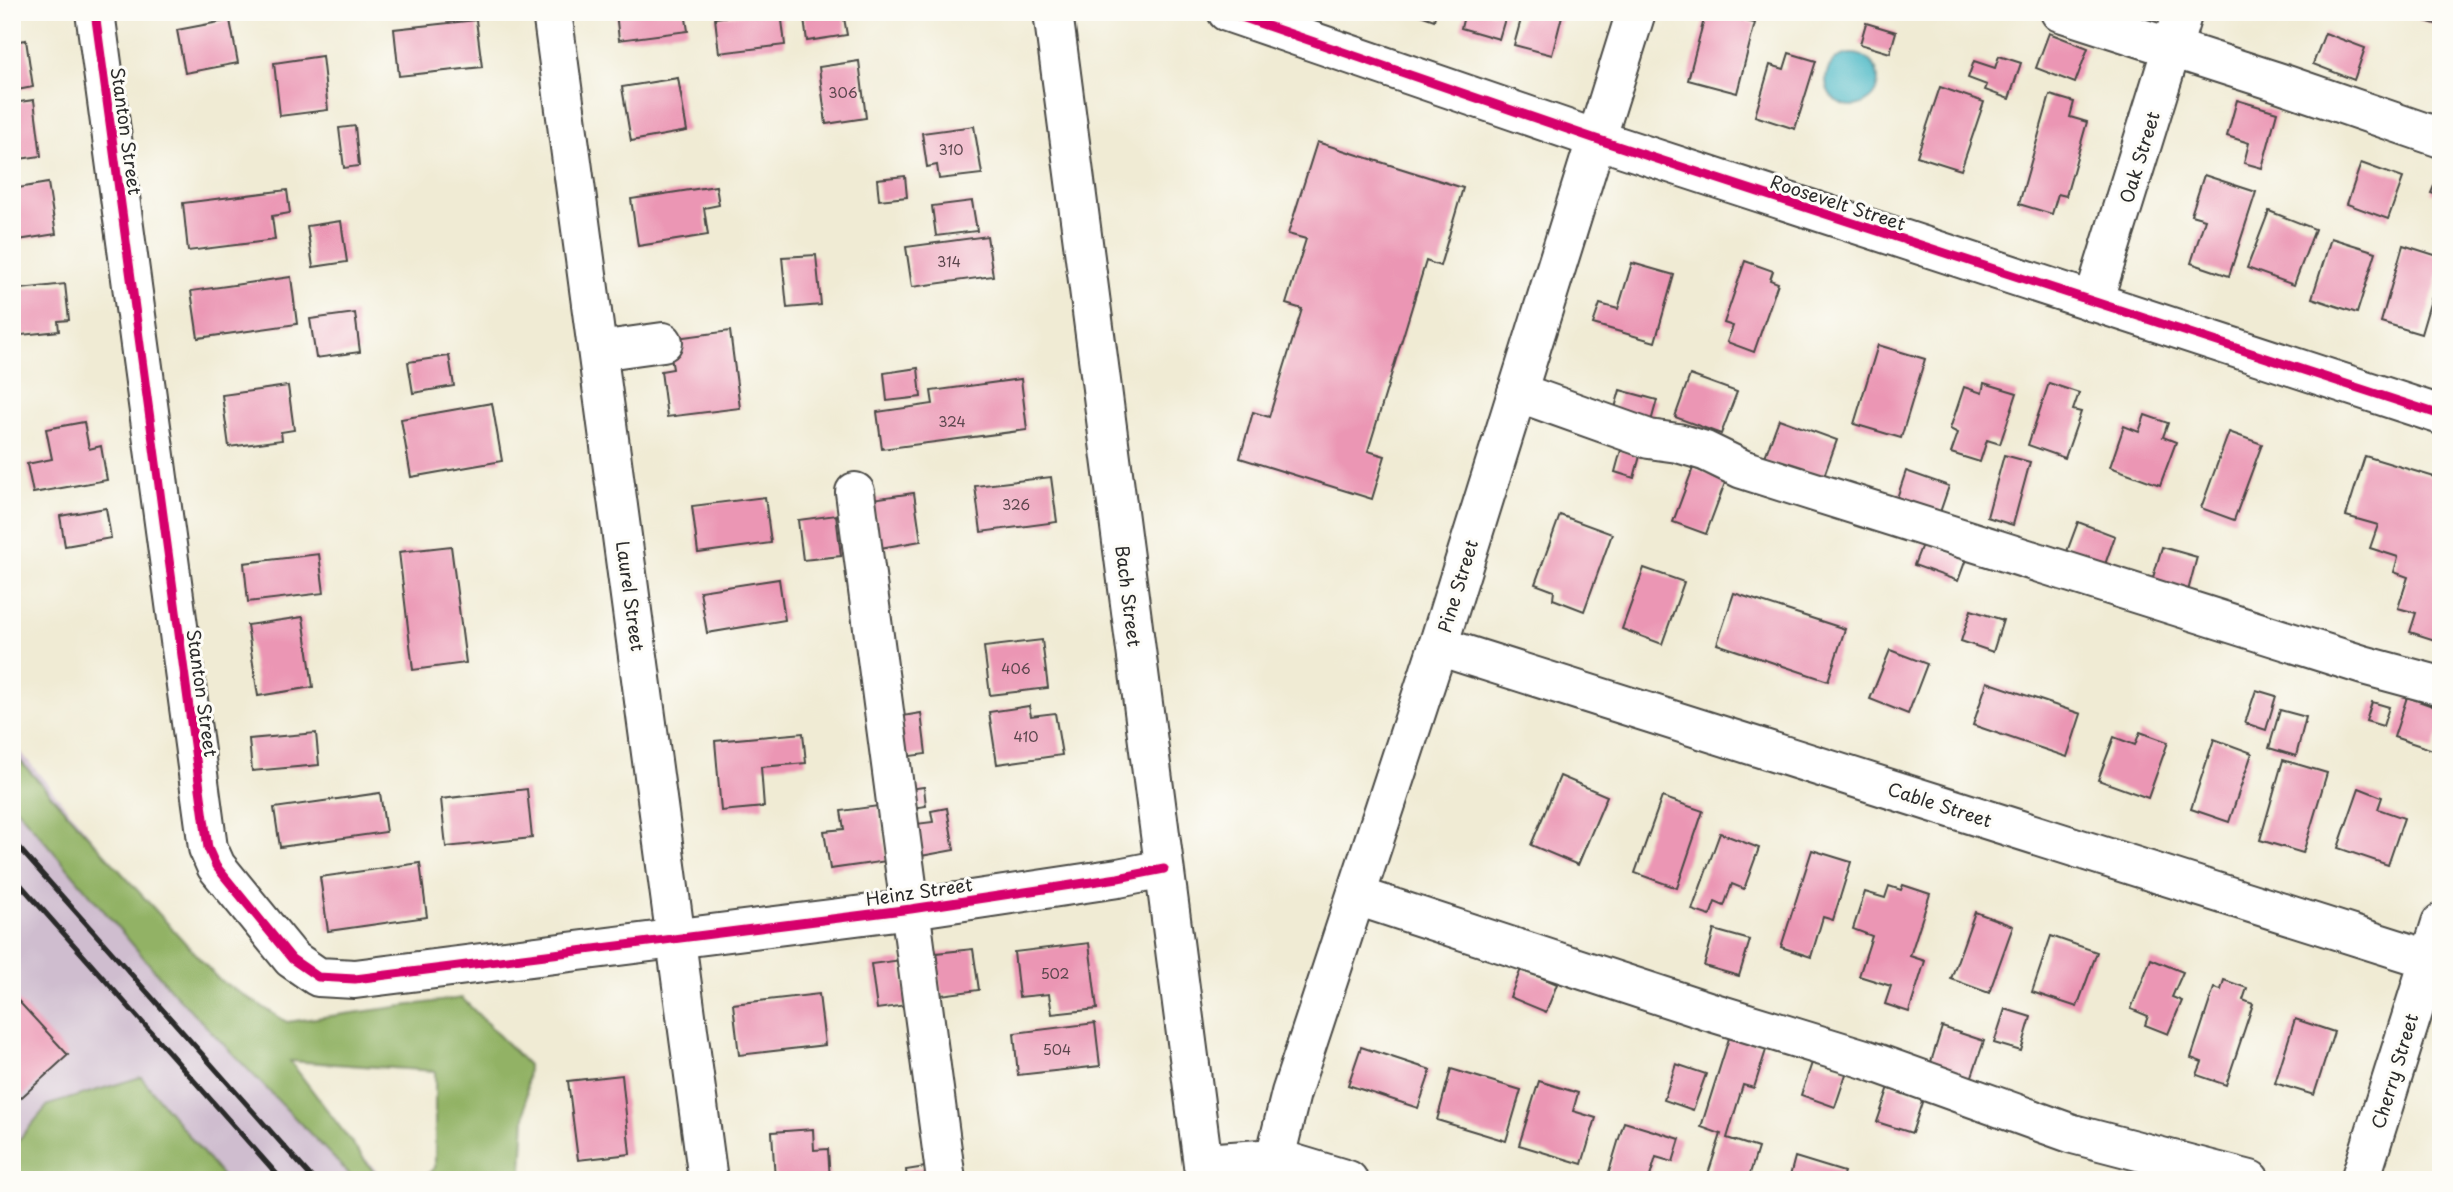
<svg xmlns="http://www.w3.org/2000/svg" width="2453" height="1192" font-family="'Playpen Sans',sans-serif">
  <rect width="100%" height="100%" fill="#fdfcf7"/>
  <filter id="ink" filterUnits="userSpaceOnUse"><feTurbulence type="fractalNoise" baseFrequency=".0143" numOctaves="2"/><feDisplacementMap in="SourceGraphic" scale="14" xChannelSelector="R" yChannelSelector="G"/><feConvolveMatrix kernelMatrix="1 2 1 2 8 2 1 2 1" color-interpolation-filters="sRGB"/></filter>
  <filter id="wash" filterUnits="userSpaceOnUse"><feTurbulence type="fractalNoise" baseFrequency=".00686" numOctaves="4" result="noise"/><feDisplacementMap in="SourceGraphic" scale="28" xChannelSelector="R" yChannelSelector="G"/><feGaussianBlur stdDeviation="1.57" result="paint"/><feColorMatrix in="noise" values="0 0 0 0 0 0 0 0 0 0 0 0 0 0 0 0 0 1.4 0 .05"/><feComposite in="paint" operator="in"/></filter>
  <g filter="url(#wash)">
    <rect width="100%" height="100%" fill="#f0ebd4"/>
    <path fill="#cfbdcf" d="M12,741L271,1055L385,1180H12Z"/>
    <g fill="#92b265" stroke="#5e6e48" stroke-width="2">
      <path d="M12,752L218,979L287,1022L462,998L528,1065L522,1170L519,1180H422L435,1167V1071L290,1061L380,1180H355L173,992L12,803Z"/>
      <path d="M141,1077L225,1180H12V1148L48,1105Z"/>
    </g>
    <circle fill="#4ab7c5" stroke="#3a7178" stroke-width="2" cx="1852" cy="80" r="26"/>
    <g id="blocks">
      <g fill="#eb96b4">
        <path d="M616,12H685L688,31L619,40Z"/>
        <path d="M760,12H781L785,45L719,53L715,18Z"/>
        <path d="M803,12H843L847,35L807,41Z"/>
        <path d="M875,12H907V14L876,18Z"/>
        <path d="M1412,12H1436L1434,20Z"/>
        <path d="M1465,12H1507L1499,39L1461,28Z"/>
        <path d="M1523,12H1563L1552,55L1514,45Z"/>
        <path d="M1706,12L1755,23L1737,93L1688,80Z"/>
        <path d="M2441,12L2439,25L2396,13V12Z"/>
        <path d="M230,20L238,63L185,73L177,30Z"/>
        <path d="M476,20L482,67L399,76L394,29Z"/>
        <path d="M1866,23L1896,32L1890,53L1860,44Z"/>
        <path d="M2049,33L2088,48L2075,83L2036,68Z"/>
        <path d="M2325,33L2365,48L2354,80L2313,64Z"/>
        <path d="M26,40L33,87L12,91V42Z"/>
        <path d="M1789,53L1816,61L1795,129L1755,116L1770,65L1784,69Z"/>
        <path d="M322,56L328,110L280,116L274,63Z"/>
        <path d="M1999,56L2021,63L2009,99L1985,90L1987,85L1968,78L1974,61L1995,68Z"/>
        <path d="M859,61L866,118L826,124L819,67Z"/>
        <path d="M678,78L687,131L631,141L622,87Z"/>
        <path d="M1940,87L1984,102L1961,170L1917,156Z"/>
        <path d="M2050,95L2074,102L2070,117L2087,122L2066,196L2058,194L2052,214L2019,204Z"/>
        <path d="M34,100L41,156L12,160V103Z"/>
        <path d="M2237,100L2277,112L2262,168L2244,163L2249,143L2227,136Z"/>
        <path d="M355,126L359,166L344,168L339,128Z"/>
        <path d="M974,126L982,174L939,179L937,165L927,167L922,133Z"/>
        <path d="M1317,142L1463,188L1440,266L1426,261L1368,451L1385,456L1372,499L1240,458L1253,412L1269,417L1302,309L1286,304L1306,239L1288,234Z"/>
        <path d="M2361,163L2403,178L2388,219L2347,204Z"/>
        <path d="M2441,169V196L2431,193Z"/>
        <path d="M2204,175L2256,192L2229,276L2191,263L2205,219L2191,215Z"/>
        <path d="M905,176L907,197L879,200L877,179Z"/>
        <path d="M48,183L56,234L12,241V189Z"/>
        <path d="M716,186L719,205L704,208L708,235L638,246L631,199Z"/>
        <path d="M287,190L290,213L272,216L275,240L188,251L183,203Z"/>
        <path d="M972,201L977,231L936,236L932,206Z"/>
        <path d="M2269,211L2315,229L2294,285L2247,268Z"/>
        <path d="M341,221L347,262L313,267L307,226Z"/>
        <path d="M987,236L993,276L912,287L906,247Z"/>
        <path d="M2331,238L2376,252L2357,313L2312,298Z"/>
        <path d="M2403,245L2441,257V266L2421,334L2381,322Z"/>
        <path d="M816,255L821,305L787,308L782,257Z"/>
        <path d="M1745,261L1773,271L1770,280L1778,283L1754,352L1727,342L1733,326L1724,323Z"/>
        <path d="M1632,263L1674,275L1655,342L1593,324L1600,304L1618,309Z"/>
        <path d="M291,277L297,324L198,338L191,291Z"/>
        <path d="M65,284L69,320L58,321L59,331L12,336V290Z"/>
        <path d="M355,313L360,352L316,358L310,319Z"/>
        <path d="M730,331L740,408L667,417L661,371L673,369L668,339Z"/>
        <path d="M1878,345L1925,359L1901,438L1854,424Z"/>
        <path d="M449,356L454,386L413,393L408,362Z"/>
        <path d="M918,368L921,397L887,401L884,373Z"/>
        <path d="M1690,375L1737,392L1721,434L1675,417Z"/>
        <path d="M1021,379L1027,430L882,449L877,412L933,404L931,391Z"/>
        <path d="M1984,383L2017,393L2000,444L1987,440L1980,462L1951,453L1958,433L1950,429L1964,387L1982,393Z"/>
        <path d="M2049,383L2079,393L2073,410L2081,412L2065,458L2028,445Z"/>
        <path d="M288,386L294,430L281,432L282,440L229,447L222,395Z"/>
        <path d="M1620,390L1657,400L1650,425L1613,415Z"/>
        <path d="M492,403L502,461L411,477L401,419Z"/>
        <path d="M2145,415L2168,423L2163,437L2176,442L2160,485L2110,467L2124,426L2139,432Z"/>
        <path d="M1779,419L1837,440L1824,476L1763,462Z"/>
        <path d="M84,422L89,449L101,446L107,480L33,493L27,464L52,459L46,429Z"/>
        <path d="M2229,432L2262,444L2234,520L2201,508Z"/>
        <path d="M1621,450L1640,456L1634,478L1615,472Z"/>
        <path d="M2004,455L2030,462L2013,525L1987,517Z"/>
        <path d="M2365,456L2441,479V642L2410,632L2416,613L2398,608L2408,577L2394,572L2398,557L2370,548L2378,525L2346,516Z"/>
        <path d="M1693,468L1726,480L1706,534L1673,522Z"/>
        <path d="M1906,471L1949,486L1937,521L1894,507Z"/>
        <path d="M1051,477L1057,522L981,532L975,486Z"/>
        <path d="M914,493L921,541L880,548L872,499Z"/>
        <path d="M765,497L771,543L698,553L692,506Z"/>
        <path d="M106,508L111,538L65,546L60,516Z"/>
        <path d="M836,515L841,556L803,560L798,520Z"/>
        <path d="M1560,515L1612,534L1584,611L1553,599L1554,591L1535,584Z"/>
        <path d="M2078,522L2115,536L2103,570L2065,557Z"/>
        <path d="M1923,542L1966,559L1958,581L1914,565Z"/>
        <path d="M451,546L466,663L413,670L399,552Z"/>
        <path d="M2162,547L2197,557L2188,591L2152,581Z"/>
        <path d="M319,554L324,593L248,602L244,563Z"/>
        <path d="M1644,568L1684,582L1662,644L1622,629Z"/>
        <path d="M779,579L785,620L707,633L700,591Z"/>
        <path d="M1734,593L1845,629L1828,681L1717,644Z"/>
        <path d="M1971,610L2003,620L1993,652L1961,641Z"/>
        <path d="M303,617L313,687L258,696L247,625Z"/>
        <path d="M1042,640L1048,688L990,695L984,647Z"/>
        <path d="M1890,650L1927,664L1908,714L1870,699Z"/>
        <path d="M1987,682L2081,714L2067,757L1973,725Z"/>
        <path d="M2256,690L2276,696L2266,730L2245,723Z"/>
        <path d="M2407,697L2441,709V727L2433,750L2394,737Z"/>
        <path d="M2372,702L2389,707L2383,726L2366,721Z"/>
        <path d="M1029,706L1031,716L1055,713L1062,755L997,764L989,712Z"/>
        <path d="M2280,710L2306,717L2296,756L2269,748Z"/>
        <path d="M921,713L926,754L903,757L897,717Z"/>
        <path d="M2140,732L2168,742L2148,798L2098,780L2114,737L2135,745Z"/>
        <path d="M316,733L319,765L252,771L249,739Z"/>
        <path d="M803,733L806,763L761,767L764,807L721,811L715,741Z"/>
        <path d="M2214,739L2252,753L2229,822L2191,809Z"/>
        <path d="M2283,760L2327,773L2303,853L2260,840Z"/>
        <path d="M1560,776L1607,796L1578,865L1531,845Z"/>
        <path d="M924,787L926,806L912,808L909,789Z"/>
        <path d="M2359,788L2382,797L2378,809L2404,818L2388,865L2338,848Z"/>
        <path d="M527,789L532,838L446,847L441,799Z"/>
        <path d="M380,793L386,832L280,847L274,808Z"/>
        <path d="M1662,797L1703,811L1677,888L1635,873Z"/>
        <path d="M878,806L887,861L830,869L824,831L844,829L841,811Z"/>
        <path d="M947,808L954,850L921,856L916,824L933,822L931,811Z"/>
        <path d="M1720,833L1759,848L1744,889L1732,884L1724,906L1715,902L1710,916L1692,910Z"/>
        <path d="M1812,850L1851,862L1833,920L1823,917L1811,957L1781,947Z"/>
        <path d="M420,863L427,917L328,931L320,877Z"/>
        <path d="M1903,885L1930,894L1910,956L1925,961L1909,1012L1885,1004L1891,986L1859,976L1872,936L1853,929L1865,892L1885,898L1889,886L1901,890Z"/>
        <path d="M1975,912L2013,926L1989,993L1951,979Z"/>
        <path d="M1714,930L1750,940L1739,976L1704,966Z"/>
        <path d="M2051,936L2097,952L2077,1007L2032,992Z"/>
        <path d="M1089,943L1097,1009L1052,1014L1049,994L1019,997L1014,952Z"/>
        <path d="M973,949L979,990L941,995L936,953Z"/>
        <path d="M2151,959L2183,972L2172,997L2182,1001L2168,1034L2145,1025L2148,1016L2131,1009Z"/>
        <path d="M901,960L907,1005L877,1009L871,964Z"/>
        <path d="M1521,969L1557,984L1546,1012L1510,997Z"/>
        <path d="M2224,980L2247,988L2243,1000L2253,1004L2226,1085L2197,1075L2202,1062L2191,1058L2214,988L2221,990Z"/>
        <path d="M12,994L68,1055L12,1106Z"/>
        <path d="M819,994L825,1045L739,1055L733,1004Z"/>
        <path d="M2005,1009L2031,1017L2021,1051L1994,1043Z"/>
        <path d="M2295,1019L2334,1032L2314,1095L2275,1083Z"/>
        <path d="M1095,1023L1100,1066L1018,1075L1014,1033Z"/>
        <path d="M1942,1027L1984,1041L1971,1079L1930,1065Z"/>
        <path d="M1730,1035L1767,1047L1754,1088L1743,1085L1727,1138L1758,1148L1748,1180H1706L1721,1134L1701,1127Z"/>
        <path d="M1361,1047L1431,1070L1418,1108L1348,1085Z"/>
        <path d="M1813,1060L1847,1071L1835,1107L1801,1095Z"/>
        <path d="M1676,1064L1706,1074L1693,1110L1664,1100Z"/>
        <path d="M1451,1069L1521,1090L1506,1141L1437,1120Z"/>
        <path d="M622,1075L630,1154L578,1160L568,1081Z"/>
        <path d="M1539,1081L1578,1093L1573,1111L1596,1118L1582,1164L1519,1145Z"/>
        <path d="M1890,1084L1924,1096L1912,1133L1877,1122Z"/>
        <path d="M1624,1122L1680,1139L1673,1162L1656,1157L1649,1180H1623L1608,1175Z"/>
        <path d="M813,1129L814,1150L828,1149L830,1180H775L772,1132Z"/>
        <path d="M1795,1157L1844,1172L1842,1180H1789Z"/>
        <path d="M932,1166L934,1180H907L906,1170Z"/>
      </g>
    </g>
  </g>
  <g filter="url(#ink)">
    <use href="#blocks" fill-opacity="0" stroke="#494844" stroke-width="2"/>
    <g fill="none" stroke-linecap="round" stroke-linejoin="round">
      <defs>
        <g id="minor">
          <path d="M95,12L208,848L216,866L292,959L318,977L355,979L911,909L1118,878L1164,869"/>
          <path d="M552,12L708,1180"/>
          <path d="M1053,12L1205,1180"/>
          <path d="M1227,12L1596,139L2441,415"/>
          <path d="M2060,12L2278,82L2441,138"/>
          <path d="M2093,302L2183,12"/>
          <path d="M598,351L663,342"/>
          <path d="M1517,392L1649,439L1678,443L1705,451L1742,469L2363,665L2441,686"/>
          <path d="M855,492L946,1180"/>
          <path d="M1438,646L2441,963"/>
          <path d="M1357,896L1708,1011L1865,1059L2073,1134L2250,1180"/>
          <path d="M1275,1158L1291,1093L1438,646L1636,12"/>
          <path d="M1203,1163L1275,1158L1348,1180"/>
          <path d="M2360,1180L2441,923"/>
        </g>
      </defs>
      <use href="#minor" stroke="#494844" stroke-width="42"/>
      <use href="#minor" stroke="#fff" stroke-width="38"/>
      <g stroke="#2b2b2b" stroke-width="5">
        <path d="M12,840L314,1180"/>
        <path d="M12,875L282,1180"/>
      </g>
      <defs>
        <g id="cycleway">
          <path d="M95,12L208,848L216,866L292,959L318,977L355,979L911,909L1118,878L1164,869"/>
          <path d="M1227,12L1596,139L2441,415"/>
        </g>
      </defs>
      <use href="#cycleway" stroke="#fdfcf7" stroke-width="13"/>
      <use href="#cycleway" stroke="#d6006c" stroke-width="9"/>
    </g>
  </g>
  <g text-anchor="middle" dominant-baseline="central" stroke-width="6" stroke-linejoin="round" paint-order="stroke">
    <g font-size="14" fill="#5b464d">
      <text x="843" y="92">306</text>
      <text x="951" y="149">310</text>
      <text x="949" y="261">314</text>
      <text x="952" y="421">324</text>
      <text x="1016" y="504">326</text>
      <text x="1016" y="668">406</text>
      <text x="1026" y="736">410</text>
      <text x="1055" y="973">502</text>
      <text x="1057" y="1049">504</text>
    </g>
    <g font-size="18" fill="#2b2b2b" stroke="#fdfcf7">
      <text transform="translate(127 131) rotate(82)">Stanton Street</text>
      <text transform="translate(2139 157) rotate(-73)">Oak Street</text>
      <text transform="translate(1838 202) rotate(18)">Roosevelt Street</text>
      <text transform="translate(1457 586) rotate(-73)">Pine Street</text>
      <text transform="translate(631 596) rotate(82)">Laurel Street</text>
      <text transform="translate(1129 596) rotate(83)">Bach Street</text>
      <text transform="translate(203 693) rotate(82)">Stanton Street</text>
      <text transform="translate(1940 804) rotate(18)">Cable Street</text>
      <text transform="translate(919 891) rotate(-8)">Heinz Street</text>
      <text transform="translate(2394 1071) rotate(-73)">Cherry Street</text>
    </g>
  </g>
  <rect width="2453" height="1192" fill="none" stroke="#fdfcf7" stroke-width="42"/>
</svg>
